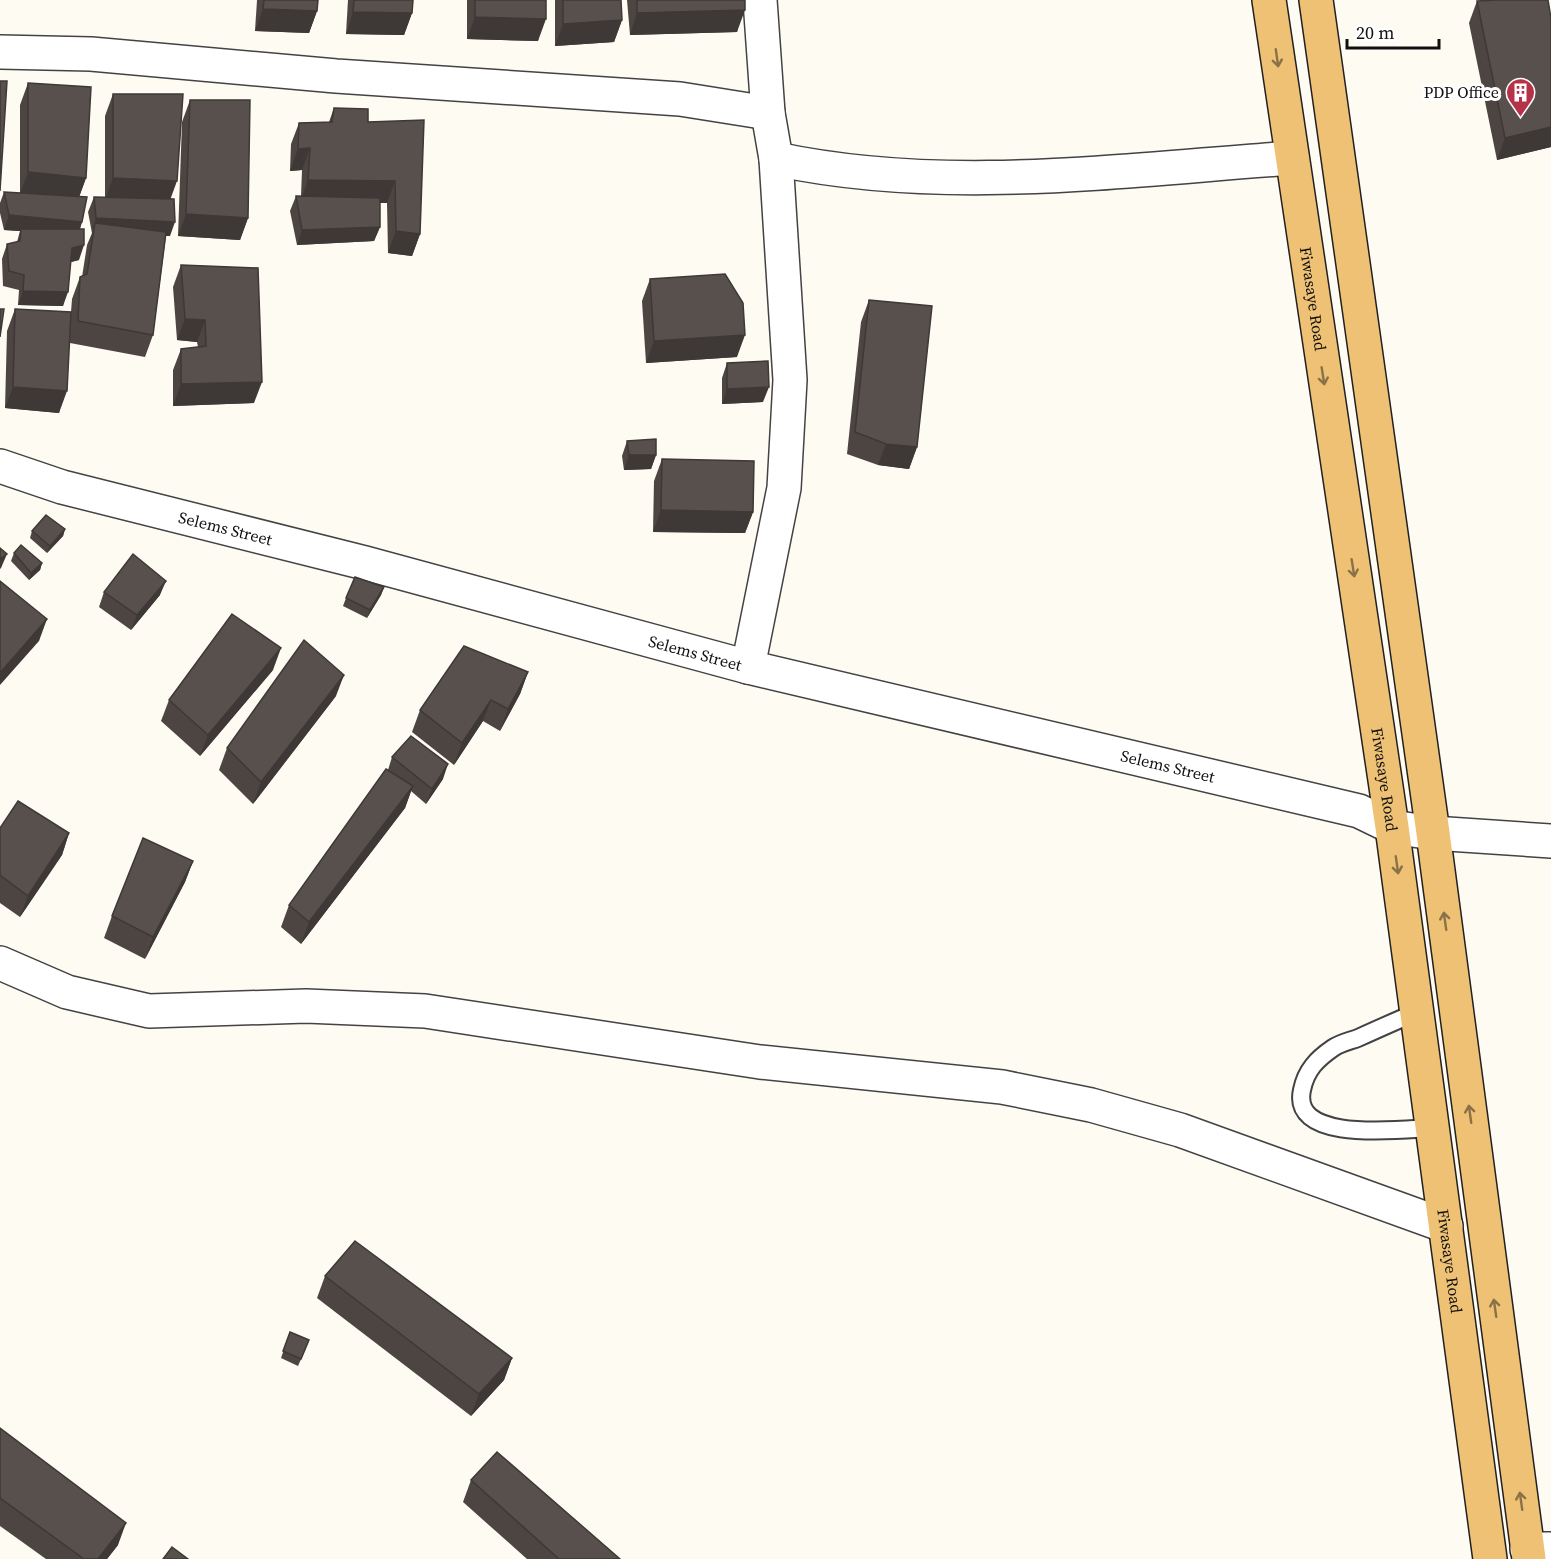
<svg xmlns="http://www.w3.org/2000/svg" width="1551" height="1559" font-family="'Source Serif 4',serif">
  <rect width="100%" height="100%" fill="#fefbf3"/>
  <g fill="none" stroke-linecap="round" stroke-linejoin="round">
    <defs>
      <path id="service" d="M1417,1012C1398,1020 1378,1029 1358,1038C1350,1041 1340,1043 1333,1048C1317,1059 1306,1070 1302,1090C1290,1144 1403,1129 1432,1128"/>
      <g id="minor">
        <path d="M0,52L91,54L336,76L680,99L768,113"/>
        <path d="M776,159C945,195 1121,170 1292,158"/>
        <path id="s1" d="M0,466L62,487L365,563L748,667L1359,811L1392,827L1433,833L1551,841"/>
        <path d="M748,667L784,488L790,380L776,159L768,113L760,0"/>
        <path d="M0,963L67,992L149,1011L306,1006L425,1011L760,1062L1002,1087L1091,1105L1180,1130L1446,1226"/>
        <path d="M1527,1549H1551"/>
      </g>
      <g id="primary">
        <path id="s2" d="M1269,0L1392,827L1490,1559"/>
        <path d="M1316,0L1433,833L1529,1559"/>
      </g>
    </defs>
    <use href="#service" stroke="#434343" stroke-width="20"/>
    <use href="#minor" stroke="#434343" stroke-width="36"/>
    <use href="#primary" stroke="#212121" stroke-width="36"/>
    <use href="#service" stroke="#fff" stroke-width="16"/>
    <use href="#minor" stroke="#fff" stroke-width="33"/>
    <use href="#primary" stroke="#eec174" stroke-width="33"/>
  </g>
  <g fill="#4c4542">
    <path d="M257,0H318L317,11L309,33L255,31Z"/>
    <path d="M348,0H413L412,13L404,35L346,34Z"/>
    <path d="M467,0H546L538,41L467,39Z"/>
    <path d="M555,0H621L622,20L614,42L555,46Z"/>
    <path d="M627,0H745L737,32L630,35Z"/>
    <path d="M1477,1L1551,18V147L1497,160L1469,23Z"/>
    <path d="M28,83L86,178L79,197L82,222L80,229L79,260L71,262L63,306L18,305L19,290L3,286L2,259L7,244L17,242L20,231L4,230L0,213V203L4,192L20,193V105Z"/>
    <path d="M113,94L170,199V236H166L153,335L145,357L70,343L59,413L5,408L7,331L15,309L71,312L72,299L80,277H82L87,245L92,233L88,212L94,197H105V116Z"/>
    <path d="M190,100L248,218L240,240L178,236L182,122Z"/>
    <path d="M334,108L368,122L420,234L412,256L388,253L387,203H380V227L374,241L297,245L290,211L296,196H301L302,170L290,171L291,144L299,123L329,122Z"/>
    <path d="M181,265L254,403L173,406V370L181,349L198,347L197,342L177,340L173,287Z"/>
    <path d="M650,279L737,357L646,363L642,301Z"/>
    <path d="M869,300L917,447L909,469L878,465L847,454L861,322Z"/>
    <path d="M727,363L763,402L722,404V378Z"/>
    <path d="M627,441L656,455L651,469L624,470L622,456Z"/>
    <path d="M662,459L753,512L745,533L653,532L654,481Z"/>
    <path d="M65,529L63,536L47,553L30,538L32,531Z"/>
    <path d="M14,553L42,563L40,570L29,580L11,561Z"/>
    <path d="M384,587L381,595L367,618L343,606L346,598Z"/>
    <path d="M104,592L160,595L131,630L99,607Z"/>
    <path d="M273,670L200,756L161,721L169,700Z"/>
    <path d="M528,672L520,694L500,731L483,721L454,765L412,732L420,710Z"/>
    <path d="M336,696L253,804L219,770L227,748Z"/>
    <path d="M392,757L443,779L426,804L411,791L405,808L301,944L281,927L289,905L388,770Z"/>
    <path d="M0,828L69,833L62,855L20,917L0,903Z"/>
    <path d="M193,861L185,882L145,959L104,938L112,916Z"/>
    <path d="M325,1276L512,1358L504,1380L471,1416L317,1298Z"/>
    <path d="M290,1332L306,1348L298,1366L281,1358Z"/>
    <path d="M0,1428L118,1545L107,1559H46L0,1526Z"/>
    <path d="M471,1480L620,1559H527L463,1502Z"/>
  </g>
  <g fill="#3e3836">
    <path d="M263,9L317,11L309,33L255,31Z"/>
    <path d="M745,10L737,32L630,35L637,13Z"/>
    <path d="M353,12L412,13L404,35L346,34Z"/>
    <path d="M475,17L546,19L538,41L467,39Z"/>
    <path d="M622,20L614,42L555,46L563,24Z"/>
    <path d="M1551,127V147L1497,160L1505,138Z"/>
    <path d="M310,148L302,170L290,171L298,149Z"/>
    <path d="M28,172L86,178L78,200L20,194Z"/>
    <path d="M113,178L177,181L169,203L105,200Z"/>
    <path d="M308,180L395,181L387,203L300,202Z"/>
    <path d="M186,214L248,218L240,240L178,236Z"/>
    <path d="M9,215L82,222L77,237L21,229L20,231L4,230Z"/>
    <path d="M96,218L175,222L170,236L94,233L95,223L91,233Z"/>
    <path d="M380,227L374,241L297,245L302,230Z"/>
    <path d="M396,231L420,234L412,256L388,253Z"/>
    <path d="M84,245L79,260L67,263L72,248Z"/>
    <path d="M23,291L68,292L63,306L18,305Z"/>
    <path d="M185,319L205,320L197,342L177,340Z"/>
    <path d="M745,335L737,357L646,363L654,341Z"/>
    <path d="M262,382L254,403L173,406L181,384Z"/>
    <path d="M13,387L67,391L59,413L5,408Z"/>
    <path d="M769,387L763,402L722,404L727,389Z"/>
    <path d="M886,444L917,447L909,469L878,465Z"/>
    <path d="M629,455H656L651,469L624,470Z"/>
    <path d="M661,510L753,512L745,533L653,532Z"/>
    <path d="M65,529L63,536L47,553L50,546Z"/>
    <path d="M7,554L1,568L0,569V559Z"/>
    <path d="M42,563L40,570L29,580L31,573Z"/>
    <path d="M166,581L160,595L131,630L137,615Z"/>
    <path d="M384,587L381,595L367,618L370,610Z"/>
    <path d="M47,619L39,641L0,685V673Z"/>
    <path d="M281,648L273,670L200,756L208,735Z"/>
    <path d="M528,672L520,694L500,731L508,709Z"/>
    <path d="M344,675L336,696L253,804L261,782Z"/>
    <path d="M491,700L483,721L454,765L462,743Z"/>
    <path d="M448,764L443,779L426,804L432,789Z"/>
    <path d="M413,786L405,808L301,944L309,922Z"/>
    <path d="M69,833L62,855L20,917L28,896Z"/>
    <path d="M193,861L185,882L145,959L153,937Z"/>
    <path d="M512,1358L504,1380L471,1416L479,1394Z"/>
    <path d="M126,1523L118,1545L107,1559H98Z"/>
  </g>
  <g fill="#58504d" stroke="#3e3836" stroke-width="1.5">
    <path d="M264,0H318L317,11L263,9Z"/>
    <path d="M354,0H413L412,13L353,12Z"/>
    <path d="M475,0H546V19L475,17Z"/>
    <path d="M563,0H621L622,20L563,24Z"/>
    <path d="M637,0H745V10L637,13Z"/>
    <path d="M1497,0H1548L1551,18V127L1505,138L1477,1Z"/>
    <path d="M0,81H7L0,191Z"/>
    <path d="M28,83L91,87L86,178L28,172Z"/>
    <path d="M113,94H183L177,181L113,178Z"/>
    <path d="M190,100H250L248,218L186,214Z"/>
    <path d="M334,108L368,109V122L424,120L420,234L396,231L395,181L308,180L310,148L298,149L299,123L332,122Z"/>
    <path d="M4,192L87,197L82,222L9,215Z"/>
    <path d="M296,196L380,198V227L302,230Z"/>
    <path d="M94,197L174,199L175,222L96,218Z"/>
    <path d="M95,223L166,232L153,335L78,321L80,277L87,274Z"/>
    <path d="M21,229H84V245L72,248L68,292L23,291L24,275L9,271L7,244L20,241Z"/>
    <path d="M181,265L258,268L262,382L181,384V349L206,346L205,320L185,319Z"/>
    <path d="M725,274L743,303L745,335L654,341L650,279Z"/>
    <path d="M869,300L932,306L917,447L886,444L855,432Z"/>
    <path d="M0,309H4L0,337Z"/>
    <path d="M15,309L71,312L67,391L13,387Z"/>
    <path d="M768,361L769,387L727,389V363Z"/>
    <path d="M656,439V455H629L627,441Z"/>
    <path d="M662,459L754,461L753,512L661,510Z"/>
    <path d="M46,515L65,529L50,546L32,531Z"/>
    <path d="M21,545L42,563L31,573L14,553Z"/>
    <path d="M0,548L7,554L0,559Z"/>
    <path d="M133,554L166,581L137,615L104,592Z"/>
    <path d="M355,577L384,587L370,610L346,598Z"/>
    <path d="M0,581L47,619L0,673Z"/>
    <path d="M232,614L281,648L208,735L169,700Z"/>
    <path d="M304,640L344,675L261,782L227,748Z"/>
    <path d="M464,646L528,672L508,709L491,700L462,743L420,710Z"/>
    <path d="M411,736L448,764L432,789L392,757Z"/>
    <path d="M386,769L413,786L309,922L289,905Z"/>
    <path d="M18,801L69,833L28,896L0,875V828Z"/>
    <path d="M143,838L193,861L153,937L112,916Z"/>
    <path d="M355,1241L512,1358L479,1394L325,1276Z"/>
    <path d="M290,1332L309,1340L301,1359L283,1351Z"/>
    <path d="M0,1428L126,1523L98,1559H84L0,1498Z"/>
    <path d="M497,1452L620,1559H559L471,1480Z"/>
    <path d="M172,1547L188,1559H163Z"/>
  </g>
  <defs><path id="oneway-shaft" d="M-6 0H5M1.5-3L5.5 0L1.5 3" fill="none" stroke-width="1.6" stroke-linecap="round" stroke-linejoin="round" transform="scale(1.5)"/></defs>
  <g stroke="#8a7147">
    <use href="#oneway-shaft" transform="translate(1277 58) rotate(82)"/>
    <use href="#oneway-shaft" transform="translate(1323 376) rotate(81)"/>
    <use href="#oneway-shaft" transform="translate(1353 568) rotate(81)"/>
    <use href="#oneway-shaft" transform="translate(1397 865) rotate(82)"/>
    <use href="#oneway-shaft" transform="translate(1445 921) rotate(-98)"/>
    <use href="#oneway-shaft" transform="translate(1470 1114) rotate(-98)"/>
    <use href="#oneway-shaft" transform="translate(1495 1308) rotate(-98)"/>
    <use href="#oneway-shaft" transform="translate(1521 1501) rotate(-98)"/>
  </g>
  <defs>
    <symbol id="building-pin" viewBox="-11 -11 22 30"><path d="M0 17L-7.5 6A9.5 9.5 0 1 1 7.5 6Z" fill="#b63249" stroke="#fff"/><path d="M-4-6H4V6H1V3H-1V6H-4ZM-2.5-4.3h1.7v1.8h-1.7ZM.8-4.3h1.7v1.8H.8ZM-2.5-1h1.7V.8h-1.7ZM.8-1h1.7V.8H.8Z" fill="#fff"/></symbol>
  </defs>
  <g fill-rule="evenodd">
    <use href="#building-pin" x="1504" y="76" width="33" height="45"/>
  </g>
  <g text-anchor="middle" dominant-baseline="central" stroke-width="6" stroke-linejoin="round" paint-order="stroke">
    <g font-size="16" fill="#101010" stroke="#fff" text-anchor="end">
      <text x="1499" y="92">PDP Office</text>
    </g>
    <g font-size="16" fill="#101010" stroke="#fff">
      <text stroke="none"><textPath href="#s2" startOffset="302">Fiwasaye Road</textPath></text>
      <text stroke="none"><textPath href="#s1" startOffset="234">Selems Street</textPath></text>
      <text stroke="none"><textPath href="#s1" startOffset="720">Selems Street</textPath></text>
      <text stroke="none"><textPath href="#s1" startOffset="1206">Selems Street</textPath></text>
      <text stroke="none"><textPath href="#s2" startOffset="788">Fiwasaye Road</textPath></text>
      <text stroke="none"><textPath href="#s2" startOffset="1274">Fiwasaye Road</textPath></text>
    </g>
  </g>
  <path d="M1347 39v9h92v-9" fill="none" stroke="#101010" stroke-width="3"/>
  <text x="1356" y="39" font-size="18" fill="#101010" stroke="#ffffff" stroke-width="4.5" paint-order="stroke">20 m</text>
</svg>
